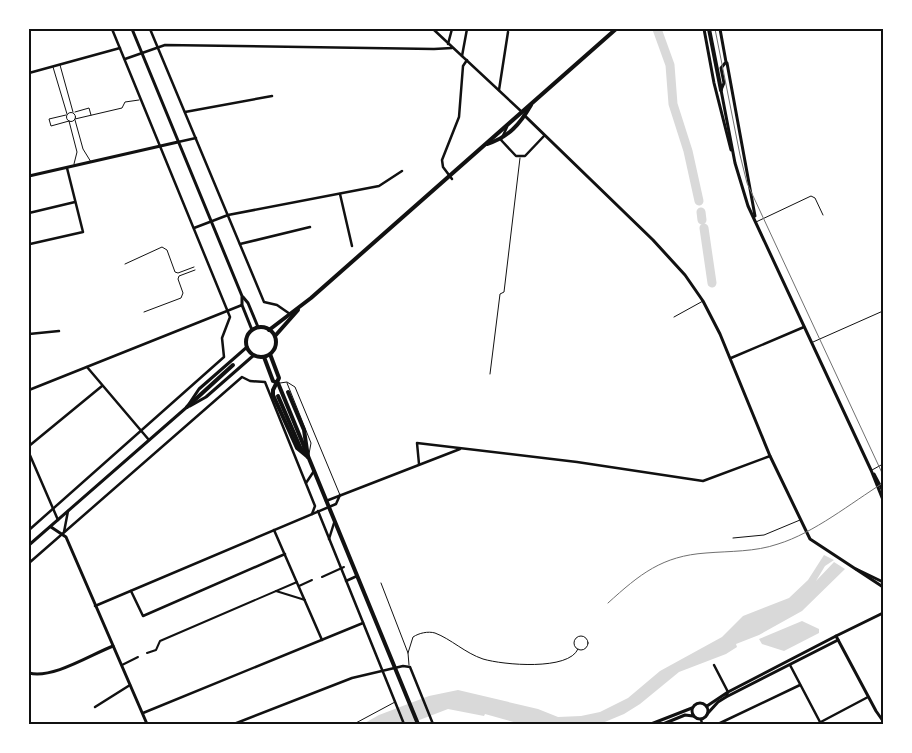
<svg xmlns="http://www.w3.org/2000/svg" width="912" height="753" font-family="Poppins,sans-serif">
  <rect width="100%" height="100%" fill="#fff"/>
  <g fill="#d9d9d9">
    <path d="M824,555L834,560L825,566L816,581L834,562L845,569L802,611L759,635L736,644L737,647L726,654L679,672L640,704L624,714L600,724H521L485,714L484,716L448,709L409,724H363L379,715L429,696L458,690L538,709L558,717L581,716L600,712L628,698L660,671L722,637L743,616L789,598L808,580Z"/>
    <path d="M802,621L819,629V633L784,651L762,644L759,639Z"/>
  </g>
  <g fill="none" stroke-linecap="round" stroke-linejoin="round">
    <g stroke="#d9d9d9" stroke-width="9">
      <path d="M657,29L670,65L673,104L688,151L699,201"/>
      <path d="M701,212L702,220"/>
      <path d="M704,228L712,283"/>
    </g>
    <g stroke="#111" stroke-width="1">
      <path d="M60,65L73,112"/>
      <path d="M53,67L67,114"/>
      <path d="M75,112L89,108L91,115"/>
      <circle cx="71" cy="117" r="4.5"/>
      <path d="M66,115L49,119L51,126L69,121"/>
      <path d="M75,119L122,108L125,102L139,100"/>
      <path d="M75,120L83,149L91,162"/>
      <path d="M69,121L77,152L74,164"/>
      <path d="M756,222L811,196L815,198L823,215"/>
      <path d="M125,264L162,247L167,250L175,272L178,273L194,267"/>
      <path d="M144,312L181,298L183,293L178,279L179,276L195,270"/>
      <path d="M674,317L703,301"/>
      <path d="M813,342L883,311"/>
      <path d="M490,374L500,294L504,292L520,158"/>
      <path d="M280,383L287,382L295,387L340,495"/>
      <path d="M287,383L311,443L309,454"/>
      <path d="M872,470L883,464"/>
      <path d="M733,538L764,535L800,520"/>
      <path d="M381,583L408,653L409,665"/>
      <circle cx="581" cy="643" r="7"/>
      <path d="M408,653L413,637C419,633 428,631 435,633C451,639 465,653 483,659C503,665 569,671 578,649"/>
      <path d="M354,724L395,702"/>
    </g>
    <g stroke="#111" stroke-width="2">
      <path d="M322,577L344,567"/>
      <path d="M299,586L312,580"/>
      <path d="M276,591L305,600"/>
      <path d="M147,653L156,650L160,641L297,582"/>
      <path d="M122,665L138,657"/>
    </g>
    <g stroke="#111" stroke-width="2.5">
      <path d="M150,29L264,302L277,305L290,314"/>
      <path d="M433,29L522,112"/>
      <path d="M448,44L452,29"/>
      <path d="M462,56L467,29"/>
      <path d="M125,59L165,45L434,49L452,48"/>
      <path d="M29,73L120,48"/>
      <path d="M499,90L508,32"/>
      <path d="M185,112L272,96"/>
      <path d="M507,127L501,140L516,156H525L544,136"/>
      <path d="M178,142L196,138"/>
      <path d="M452,179L443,167L442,160L459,117L463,66L467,60"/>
      <path d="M340,194L352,246"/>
      <path d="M29,213L75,202"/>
      <path d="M194,228L228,215L379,186L402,171"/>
      <path d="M29,231V253"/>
      <path d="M30,244L83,232L67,168"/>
      <path d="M240,244L310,227"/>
      <path d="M29,334L59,331"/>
      <path d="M731,358L804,327"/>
      <path d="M87,367L149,440"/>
      <path d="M29,390L242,305"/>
      <path d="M29,446L102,386"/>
      <path d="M29,453L58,520"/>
      <path d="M419,464L417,443L577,462L703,481L770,456"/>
      <path d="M306,483L314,471"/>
      <path d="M326,501L460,449"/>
      <path d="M318,511L404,724"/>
      <path d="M29,530L224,357L222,338L230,317L112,29"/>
      <path d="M274,530L322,640"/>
      <path d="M64,532L68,511"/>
      <path d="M329,539L334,523"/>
      <path d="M29,563L242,377L250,381L265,382L315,506L312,514"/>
      <path d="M346,581L357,576"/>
      <path d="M131,591L143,616L285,554"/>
      <path d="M95,606L336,504L340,495"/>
      <path d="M714,665L728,692L726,697"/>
      <path d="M790,665L820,722"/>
      <path d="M95,707L130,685"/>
      <path d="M143,713L363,623"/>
      <path d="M701,719L702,724"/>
      <path d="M234,724L352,678L403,666L410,667L433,724"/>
      <path d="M718,724L800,685"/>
      <path d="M817,724L868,697"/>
    </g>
    <g stroke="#111" stroke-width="3">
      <path d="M524,115L653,240L685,275L703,301L720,334L770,456L810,539L883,587"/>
      <path d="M29,176L178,142"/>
      <path d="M51,527L66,537L147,724"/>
      <path d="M856,569L883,582"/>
      <path d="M29,673C53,679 90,655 113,646"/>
      <circle cx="700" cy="711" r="8"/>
      <path d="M707,706L728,692L836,636"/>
      <path d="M708,713L718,702L726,697L838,640"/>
      <path d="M651,724L692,708"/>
      <path d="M663,724L685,715L693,716"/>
    </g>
    <g stroke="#111" stroke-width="3">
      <path d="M132,29L242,296V305L252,330"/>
      <path d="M704,29L714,83L731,150"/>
      <path d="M720,29L726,62L721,68L724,83L721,90L735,163L748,206L871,470L883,500"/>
      <path d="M727,63L755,216"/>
      <path d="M243,297L248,303L258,327"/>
      <path d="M190,406L206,397L254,355"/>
      <path d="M874,474L883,491"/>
      <path d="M29,545L187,407L199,389L247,347"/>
      <path d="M883,613L836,636L876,711L883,721"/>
    </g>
    <g stroke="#111" stroke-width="4">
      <path d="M487,144C509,137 520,124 531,105"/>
      <circle cx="261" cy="342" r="15"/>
      <path d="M269,330L311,298L616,29"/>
      <path d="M275,336L298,310"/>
      <path d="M270,354L279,378L273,390V395L297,448L308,457"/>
      <path d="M264,357L273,381L278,383L418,724"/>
    </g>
    <g stroke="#111" stroke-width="4">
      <path d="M709,29L721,90"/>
      <path d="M288,392L304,430L308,457"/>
      <path d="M278,396L300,447L308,457"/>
      <path d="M187,407L233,365"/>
    </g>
    <g stroke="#707070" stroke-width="1">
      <path d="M715,29L740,155L747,183L883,475"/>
      <path d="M883,724V707"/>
    </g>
    <path stroke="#707070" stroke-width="1" d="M608,603C640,574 662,556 706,553C730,551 755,552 778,544C814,533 851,503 883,483"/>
  </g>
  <rect width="912" height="753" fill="none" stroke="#ffffff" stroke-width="60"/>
  <rect x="30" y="30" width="852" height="693" fill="none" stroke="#111" stroke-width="2"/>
</svg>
